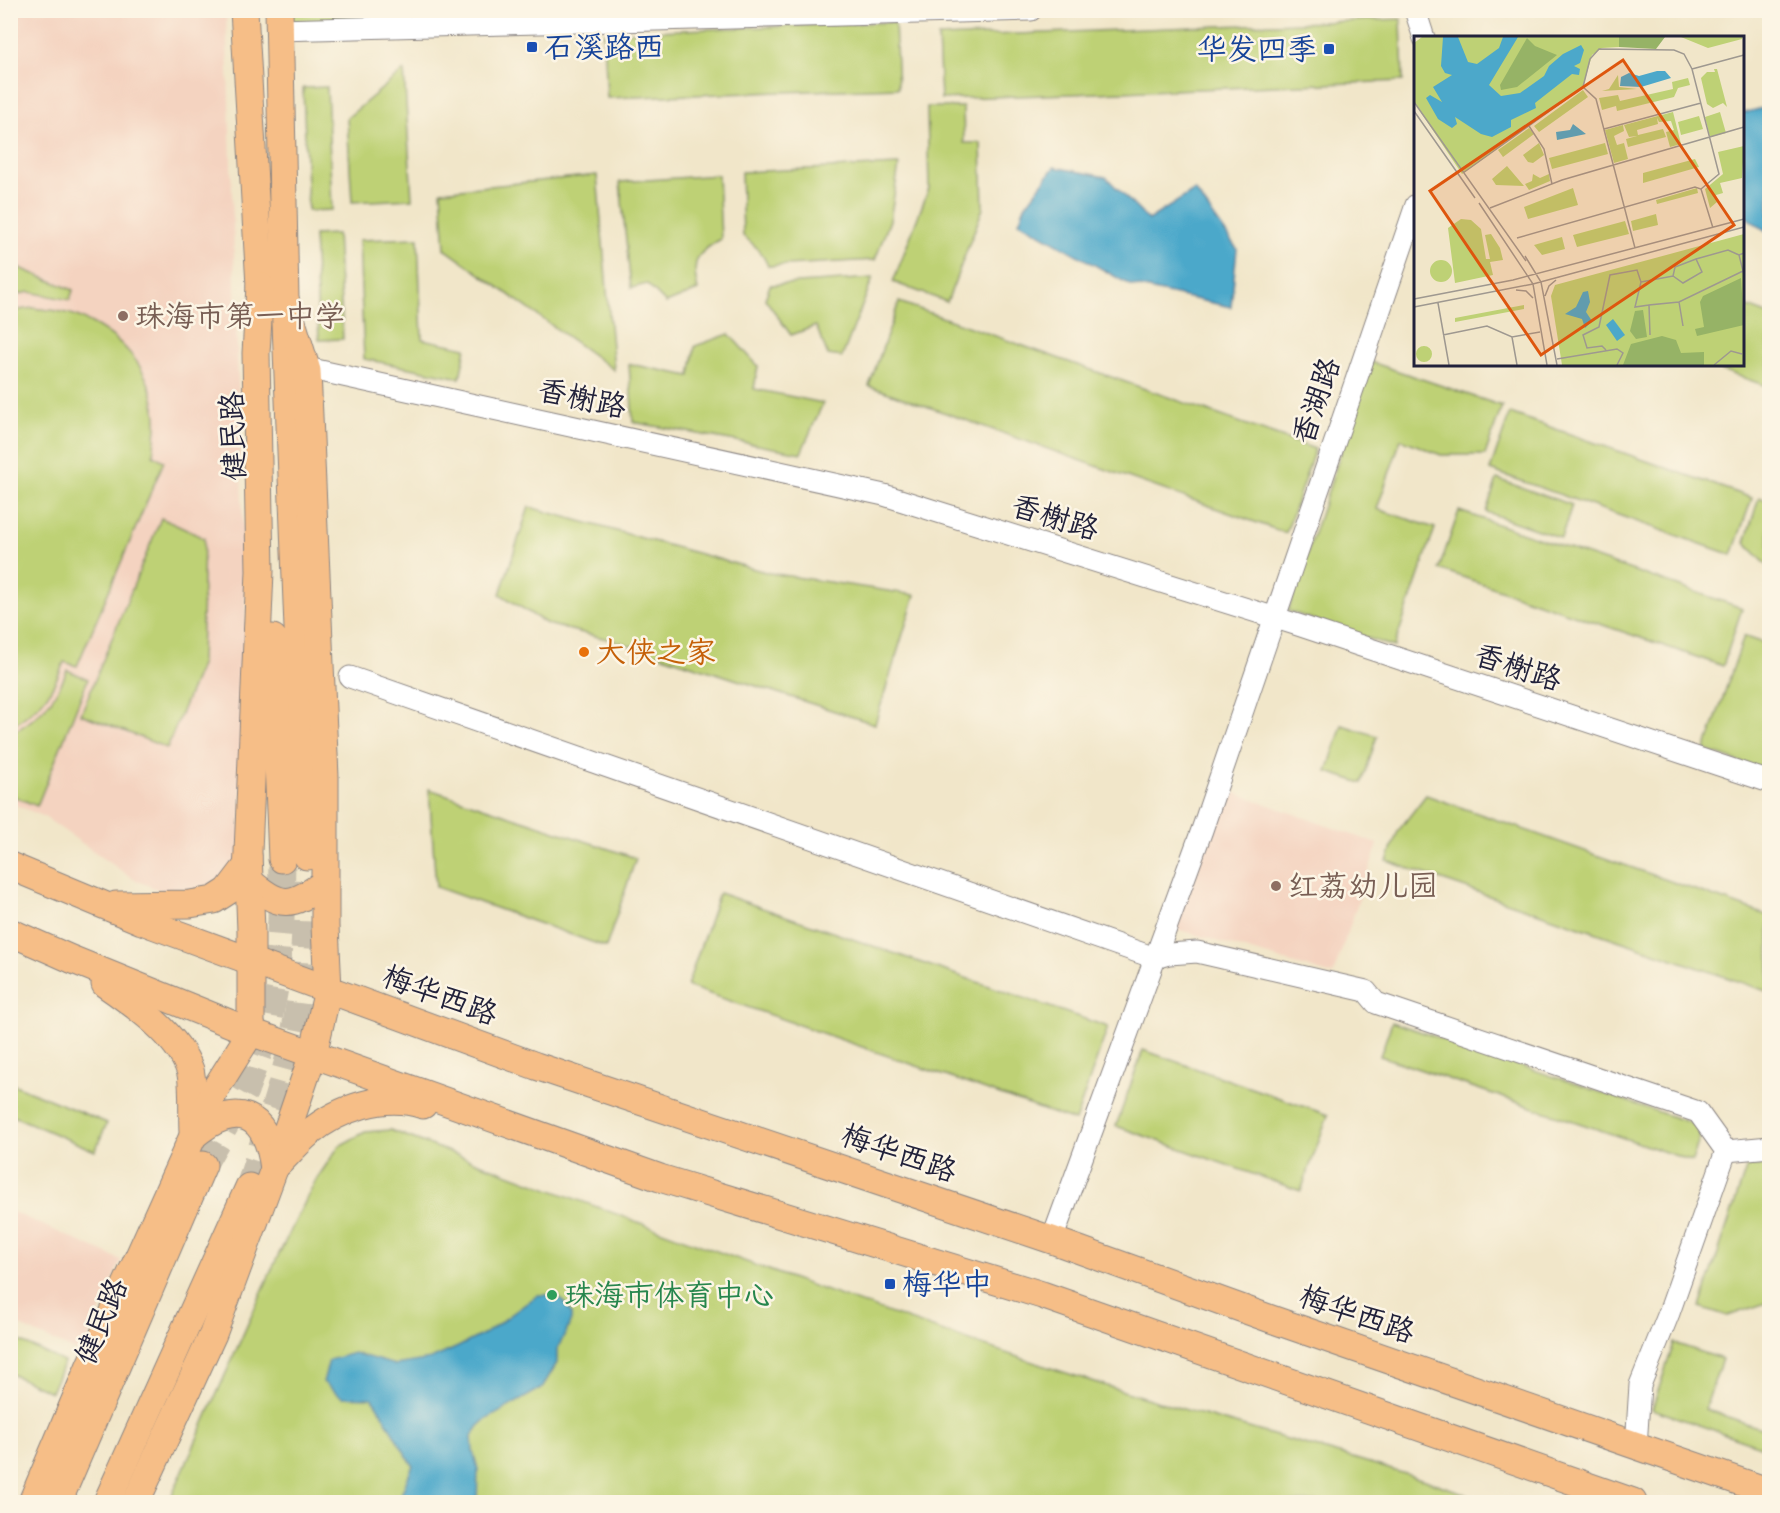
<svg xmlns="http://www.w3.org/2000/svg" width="1780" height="1513" font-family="Caveat,'LXGW WenKai TC',sans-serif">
  <rect width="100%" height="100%" fill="#fcf5e5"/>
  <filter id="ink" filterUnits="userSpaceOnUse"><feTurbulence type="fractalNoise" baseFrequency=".0167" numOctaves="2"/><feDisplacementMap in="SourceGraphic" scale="12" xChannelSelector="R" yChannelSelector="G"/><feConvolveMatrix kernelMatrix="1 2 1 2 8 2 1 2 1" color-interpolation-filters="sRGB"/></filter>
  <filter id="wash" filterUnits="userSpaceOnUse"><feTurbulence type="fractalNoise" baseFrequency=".008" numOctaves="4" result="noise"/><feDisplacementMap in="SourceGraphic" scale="24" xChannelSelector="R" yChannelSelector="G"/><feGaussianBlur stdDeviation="1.35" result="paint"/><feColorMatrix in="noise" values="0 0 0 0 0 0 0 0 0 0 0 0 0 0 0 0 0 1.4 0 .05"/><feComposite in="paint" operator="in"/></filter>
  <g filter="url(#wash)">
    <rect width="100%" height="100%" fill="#f1e6c9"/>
    <g fill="#f4d3c0">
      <path d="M10,11H226L246,621L240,865L223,885L175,896L135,880L43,816L11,803Z"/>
      <path d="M1221,788L1378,844L1333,975L1173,928Z"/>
      <path d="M11,1211L121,1260L82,1354L11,1322Z"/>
    </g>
    <g fill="#bed175" stroke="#707a58" stroke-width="1.5">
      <path d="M278,10L1017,11L278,30Z"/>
      <path d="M1401,19L1403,81L941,99L938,37Z"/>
      <path d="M895,22L898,88L607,98L604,33Z"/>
      <path d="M11,57C16,73 16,89 11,104Z"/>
      <path d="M404,70L412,199L352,202L347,118Z"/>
      <path d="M327,87L332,210L308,211L303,88Z"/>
      <path d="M927,107H963L964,143H981L983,208L947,302L893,282L929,188Z"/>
      <path d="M899,165L890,220L875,260L768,266C762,252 755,245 743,236L741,172Z"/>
      <path d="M597,175L614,370L445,249L441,191Z"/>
      <path d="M718,175L721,239C695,254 691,261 698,290L666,303L647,284L631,288L620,182Z"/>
      <path d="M337,234L343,339L319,340L314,235Z"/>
      <path d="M418,238L422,339L466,348L460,378L364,359L359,240Z"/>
      <path d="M10,264L73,290L70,300L29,292L11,296Z"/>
      <path d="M873,278L842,357L828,355L816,326L791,335L765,299L770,285Z"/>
      <path d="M899,302L1315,449L1286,533L869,386Z"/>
      <path d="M1743,305L1769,315V387L1707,365L1742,364Z"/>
      <path d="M33,308C46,310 61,310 74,315C119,332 153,368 156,418C157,430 154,443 153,455L164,461L77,666L64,662C50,698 41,706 11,727V311Z"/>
      <path d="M729,334L758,366L754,389L823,403L801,453L633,422L629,364L690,376L695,346Z"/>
      <path d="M1371,362L1502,406L1485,455H1441L1401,439L1377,509L1435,528L1394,647L1288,611Z"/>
      <path d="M1510,413L1752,498L1732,555L1490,470Z"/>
      <path d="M1497,479L1572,505L1561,538L1486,512Z"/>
      <path d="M1759,497L1769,501V567L1745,543Z"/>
      <path d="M529,507L769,573L915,595L875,724L619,642L547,624L500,594Z"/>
      <path d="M1459,511L1742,608L1723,666L1439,569Z"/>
      <path d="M161,518L204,538L201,665L167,748L81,714Z"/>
      <path d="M1744,636L1769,645V772L1705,750Z"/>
      <path d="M67,670L88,679L37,806L11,795V733C37,720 57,698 67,670Z"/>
      <path d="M1342,725L1377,736L1362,783L1327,772Z"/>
      <path d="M429,789L636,858L606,947L436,887Z"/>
      <path d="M1426,795L1769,916V992L1387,861L1398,831Z"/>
      <path d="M719,893L1108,1027L1075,1121L687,986Z"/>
      <path d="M1392,1022L1703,1127L1692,1161L1380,1056Z"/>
      <path d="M1143,1050L1328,1115L1301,1191L1116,1126Z"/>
      <path d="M10,1083L107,1123L95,1151L11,1115Z"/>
      <path d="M390,1130C620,1215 849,1303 1082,1378C1216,1422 1355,1454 1489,1502H169L276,1260L316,1180L339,1146L365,1132Z"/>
      <path d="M1769,1164V1302L1728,1316L1700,1307L1747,1166Z"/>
      <path d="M11,1337L64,1362L51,1392L11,1374Z"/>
      <path d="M1674,1343L1722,1359L1705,1409L1769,1431V1449L1652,1409Z"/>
    </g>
    <g fill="#4ca8ca" stroke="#376582" stroke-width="1.5">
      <path d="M1767,107L1770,110L1769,233L1742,214L1743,113Z"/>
      <path d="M1054,167L1106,177L1148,220L1195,190L1237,249L1231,307L1130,285L1019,222L1025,206Z"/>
      <path d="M538,1295H553L565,1303L571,1313V1320L566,1333L557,1349V1363L542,1388L482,1422L472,1436L473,1451L478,1469L477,1502H398L413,1465C398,1444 387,1420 372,1398L342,1397L323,1382L329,1360L354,1353L395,1365L431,1359L458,1347L487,1332Z"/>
    </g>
  </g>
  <g filter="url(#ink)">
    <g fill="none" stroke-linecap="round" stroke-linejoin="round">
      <g stroke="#c8bfad" stroke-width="27" stroke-dasharray="27 14" stroke-linecap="butt">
        <path d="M203,1165L245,1091L267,1030L276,983L281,920L282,859"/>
        <path d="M249,1187C265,1136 283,1086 294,1034C306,975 305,915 307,856"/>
      </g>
      <defs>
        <g id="minor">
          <path d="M1415,10L1424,38"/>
          <path d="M278,30L1031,10"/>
          <path d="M307,368L884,495L1298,625L1770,782"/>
          <path d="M350,677L1155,958L1169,954L1197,952L1366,991L1376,1003L1698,1112L1726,1151L1669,1313L1640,1385L1636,1447"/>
          <path d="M1726,1151L1770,1147"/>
          <path d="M1052,1240L1202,830L1416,205"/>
        </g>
        <g id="major">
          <path d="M244,10L261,303"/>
          <path d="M279,10L285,299L307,856"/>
          <path d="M273,638L282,859"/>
          <path d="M10,866L142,921L536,1066L1052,1240L1271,1319L1770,1492"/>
          <path d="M249,881C280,908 291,908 324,883"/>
          <path d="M116,905L190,904L214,900L228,891L247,866L248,856"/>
          <path d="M10,932L71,959L251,1032L660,1178L1042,1295L1633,1502"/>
          <path d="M105,984C134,1004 178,1035 190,1070C194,1082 192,1117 193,1131"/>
          <path d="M193,1136C237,1099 267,1112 274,1169"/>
          <path d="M279,1163C289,1153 298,1142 309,1133C339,1108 385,1092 423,1105"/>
          <path d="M32,1502L90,1365L193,1136L216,1088L251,1032V931L248,852L260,571L256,353L260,286"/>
          <path d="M58,1502L203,1165"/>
          <path d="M107,1502L249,1187"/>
          <path d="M136,1502L213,1334L274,1169L313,1054L328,990L325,926V777L307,371L285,299"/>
        </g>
      </defs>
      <use href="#minor" stroke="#8a8482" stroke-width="23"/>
      <use href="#major" stroke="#8a8482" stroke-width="29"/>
      <use href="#minor" stroke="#fff" stroke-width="21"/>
      <use href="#major" stroke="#f6be87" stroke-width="27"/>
    </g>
  </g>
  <g fill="#1a4fb4" stroke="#fcf5e5" stroke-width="2">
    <rect x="526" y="41" width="12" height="12" rx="3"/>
    <rect x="1323" y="43" width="12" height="12" rx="3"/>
    <rect x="884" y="1278" width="12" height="12" rx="3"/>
  </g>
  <g fill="#8d6e63" stroke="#fcf5e5" stroke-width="2">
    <circle cx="123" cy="316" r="6"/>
    <circle cx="1276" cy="886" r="6"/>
  </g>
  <circle fill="#e8710a" stroke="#fcf5e5" stroke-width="2" cx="584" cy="652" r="6"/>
  <circle fill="#2e9e5b" stroke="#fcf5e5" stroke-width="2" cx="552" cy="1295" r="6"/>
  <g text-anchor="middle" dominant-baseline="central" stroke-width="5" stroke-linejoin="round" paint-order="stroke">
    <g font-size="30" fill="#164399" stroke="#fcf5e5" text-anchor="start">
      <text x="544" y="47">石溪路西</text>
      <text x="1317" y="49" text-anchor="end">华发四季</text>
      <text x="902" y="1284">梅华中</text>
    </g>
    <g font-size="30" fill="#785e54" stroke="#fcf5e5" text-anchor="start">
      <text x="135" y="316">珠海市第一中学</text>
      <text x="1288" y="886">红荔幼儿园</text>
    </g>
    <g font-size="30" fill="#22223b" stroke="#fcf5e5">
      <text transform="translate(582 398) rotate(12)">香榭路</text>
      <text transform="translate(1316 401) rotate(-71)">香湖路</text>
      <text transform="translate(233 436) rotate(-92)">健民路</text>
      <text transform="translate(1055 517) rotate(17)">香榭路</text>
      <text transform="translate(1518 667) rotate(18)">香榭路</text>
      <text transform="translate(440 995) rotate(20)">梅华西路</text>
      <text transform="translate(899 1153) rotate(19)">梅华西路</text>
      <text transform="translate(1357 1314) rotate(19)">梅华西路</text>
      <text transform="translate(101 1321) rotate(-67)">健民路</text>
    </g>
    <g font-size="30" fill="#c56008" stroke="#fcf5e5" text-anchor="start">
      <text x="596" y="652">大侠之家</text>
    </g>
    <g font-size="30" fill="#27864d" stroke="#fcf5e5" text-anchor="start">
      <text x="564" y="1295">珠海市体育中心</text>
    </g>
  </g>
  <g transform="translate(1414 36)">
    <rect width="330" height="330" fill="#f1e6c9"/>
    <path d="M8,1H206L205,11L188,12L178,19L169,51L48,138L0,66V7ZM267,1H328V3L294,12ZM300,33H303L313,71L309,67L299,72L293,68L287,42L293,36H301ZM204,39L205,51L223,53L188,55L195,53ZM274,42L276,49L264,52L260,61L203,75L202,70L188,74L185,62L204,59L206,65L259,53L258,46ZM169,54L174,61L125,96L120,90ZM259,76L267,108L256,111L252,96L260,94L257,85L245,86L243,82L244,88L223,94L224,99L249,93L252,101L214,111L212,103L223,100L215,101L210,89ZM306,76L312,97L296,101L291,81ZM285,80L289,93L267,99L264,86ZM209,89L210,95L200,100L203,109L210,107L214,123L200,127L191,94ZM115,92L120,98L89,121L84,114ZM125,107L130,119L119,127L114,126L109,119ZM191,107L194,118L138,133L135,122ZM330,110L328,142L306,147L309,157L302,159L303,166L296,172L291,153L309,138L304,116ZM281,123L285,131L229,147V137ZM93,130L110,150L82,149L78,143ZM119,138L126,142L135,138L136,145L115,154L111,148L118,145ZM159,152L164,169L114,183L110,171ZM283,152L284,157L243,168L242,164ZM242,178L244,189L219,195L217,185ZM47,183L57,184L67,193L72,223H76L71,199L77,198L86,212L89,224L76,226L79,239L41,247L34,192ZM211,185L215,198L163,211L159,199ZM330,198V329H148L137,260L141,249ZM148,201L151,213L128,219L120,209ZM16 235a11 11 0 1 1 22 0a11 11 0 1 1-22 0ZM110,269V273L41,286V282ZM2 318a8 8 0 1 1 16 0a8 8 0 1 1-16 0Z" fill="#bed175"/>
    <path d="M205,1H251L242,13L205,11ZM113,2L121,10L143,19L103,51L87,54L86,49ZM327,242L330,289L283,300L281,293L290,291L286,266L289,260ZM229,274L233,301L222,303L216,295L221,275ZM248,300L262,304L267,317L290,316V329H209L217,308Z" fill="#96b366"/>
    <path d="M29,1H44L54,26L63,28L85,12L89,1H104L75,49L87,60L106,57L130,40L135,30L149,18L167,9L170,14L166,27L160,30L166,33L165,39L158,38L121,67L122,72L97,84V91L78,101L67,98L41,81L43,88L38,92L24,83L12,62L16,59L28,66L19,51L38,39L31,37L27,30ZM243,35H251L257,42L227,51L206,50L207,41L215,37L225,40ZM159,88L172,98L143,104L142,96L156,94ZM174,255L176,266L172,276L178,285L171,292L168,283L151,278L162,271L169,256ZM199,283L211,299L203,305L192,289Z" fill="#4ca8ca"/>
    <path fill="none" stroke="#9e9890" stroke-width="1.5" d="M278,33L330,19M169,51L182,63L221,212M0,66L112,225M0,75L61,162M115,90L130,113L138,148M190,93L287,67M49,137L169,51L176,23L185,13L260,14L270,18L278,33L305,138L287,153M65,167L119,248L133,329M76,172L148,144L330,91M103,202L281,151L287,153L299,192M330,217L325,219L330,239M111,220L127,246L143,329M282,223L314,214L325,219M227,246L259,240L269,247L288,236L282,223L261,231L259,240M102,254L112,255L119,262M131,260L135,250L142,244M0,263L99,244L330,183M265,266L269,290M24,267L35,329M0,271L119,248L330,191M29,299L73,290L98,301L126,296M236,299L235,269L265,266L329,235M98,301L103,329M192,314L188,310L173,312L169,299L185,291L196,239L223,234L227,246L221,271L235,269M143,323L203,313L209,317L203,329M300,329L317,315L328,318"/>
    <path fill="#de560e" fill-opacity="0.15" stroke="#de560e" stroke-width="3" d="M209,24L320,189L127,319L16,155Z"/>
    <rect width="330" height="330" fill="none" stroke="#22223b" stroke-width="3"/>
  </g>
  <rect width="1780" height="1513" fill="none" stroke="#fcf5e5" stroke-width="36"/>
</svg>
